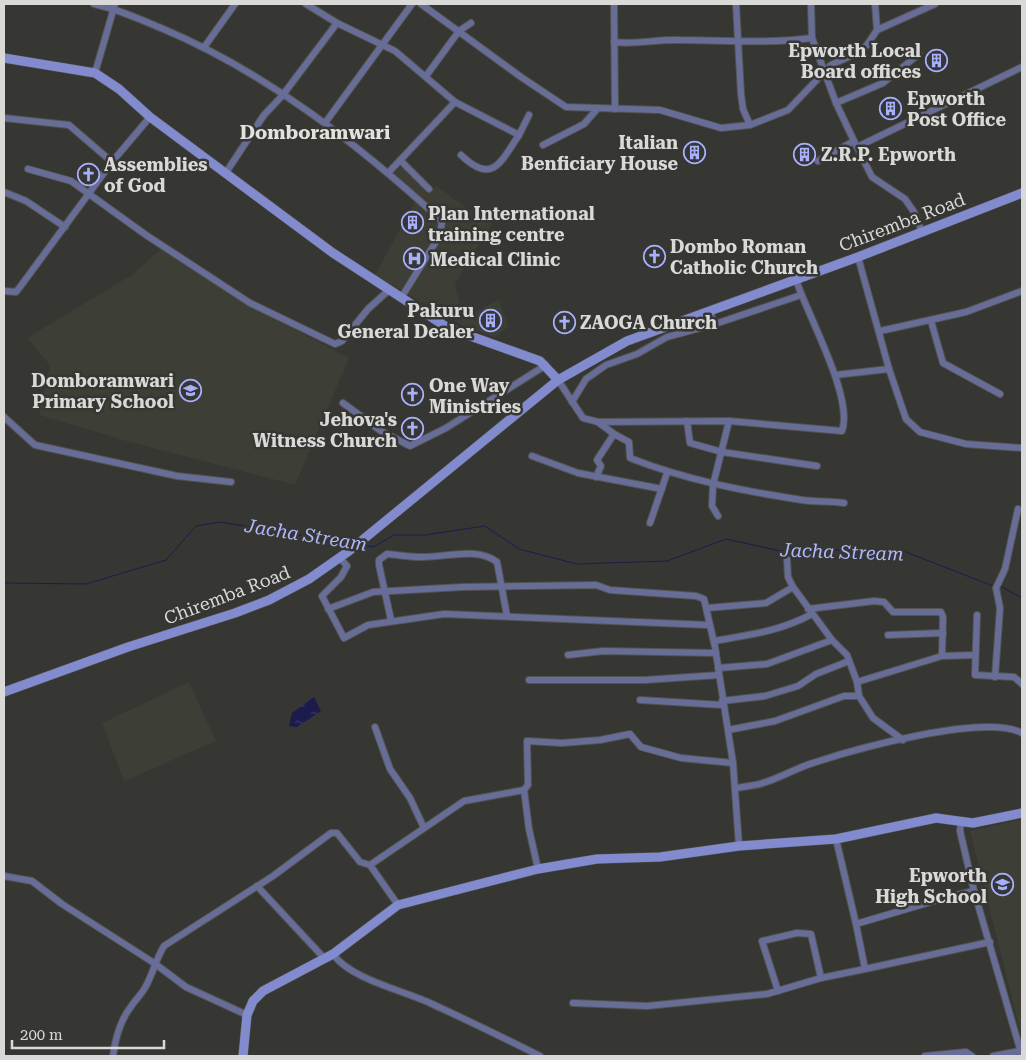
<svg xmlns="http://www.w3.org/2000/svg" width="1026" height="1060" font-family="'Roboto Serif',serif">
  <defs>
    <pattern id="water-ripples" width="26" height="14" patternUnits="userSpaceOnUse" patternTransform="scale(1.25)"><rect width="26" height="14" fill="#1c1b4e"/><path d="M2 4q2-2 4 0t4 0M15 11q2-2 4 0t4 0" fill="none" stroke="#3c3c67"/></pattern>
  </defs>
  <rect width="100%" height="100%" fill="#363633"/>
  <g fill="#3d3e35">
    <path d="M407,161L433,189L436,186L464,206L493,222L455,284L463,318L499,300L508,327L495,337L465,327L375,275L416,200L392,175Z"/>
    <path d="M162,248L253,307L349,358L295,485L130,442L39,415L50,365L27,338L133,274Z"/>
    <path d="M189,682L216,741L124,781L102,723Z"/>
    <path d="M1022,819V1039L970,831Z"/>
  </g>
  <path fill="url(#water-ripples)" d="M314,697L321,711L297,727L289,726L292,713Z"/>
  <g fill="none" stroke-linecap="round" stroke-linejoin="round">
    <g stroke="#1c1b4e" stroke-width="1">
      <path d="M362,545L373,547L394,535H425L485,526L519,549L577,564L667,561L726,539L780,551L814,549L906,552L993,586"/>
      <path d="M4,583L86,584L166,560L196,526L221,522L353,544"/>
      <path d="M999,587H1002L1020,597L1022,596"/>
    </g>
    <defs>
      <g id="street">
        <path d="M94,4C118,9 139,19 161,28C266,72 359,145 442,221L440,235L401,298"/>
        <path d="M306,4L337,23L395,51L455,102L519,135C501,161 493,186 461,155"/>
        <path d="M421,4L521,77L566,107L660,110L721,128L750,125L788,110L831,65L859,52L867,45L877,30L935,4"/>
        <path d="M614,4L615,109"/>
        <path d="M736,4L741,94L743,109L750,125"/>
        <path d="M811,4L812,38L836,103L854,141L872,177L905,199L914,212L922,232"/>
        <path d="M875,4L877,30"/>
        <path d="M614,42C636,45 657,39 679,40C724,40 767,44 812,38"/>
        <path d="M205,46L235,4"/>
        <path d="M95,73L115,4"/>
        <path d="M426,76L459,31L471,23"/>
        <path d="M836,103L883,83L919,54"/>
        <path d="M4,118L69,125L112,162"/>
        <path d="M325,123L412,4"/>
        <path d="M519,135L529,115"/>
        <path d="M543,145L584,124L598,108"/>
        <path d="M857,147L1022,67"/>
        <path d="M401,161L429,189"/>
        <path d="M818,161L854,141"/>
        <path d="M28,169L71,181L146,235L250,303L335,344L342,341L368,309L389,290"/>
        <path d="M389,172L455,102"/>
        <path d="M225,174L264,115L282,96L337,23"/>
        <path d="M4,192L26,201L65,227"/>
        <path d="M858,257L889,369L906,419L920,432L966,444L1022,448"/>
        <path d="M4,291L16,292L20,287L112,162L150,117"/>
        <path d="M709,311L715,324"/>
        <path d="M931,321L943,363L1000,394"/>
        <path d="M880,331L966,312L1022,291"/>
        <path d="M835,375L889,369"/>
        <path d="M558,380L583,418L598,422L729,421L842,431C854,398 808,316 796,280"/>
        <path d="M572,402L586,379L606,365L637,354L667,337L715,324L801,295"/>
        <path d="M343,403L381,431L410,446L446,428L546,365"/>
        <path d="M4,417L35,445L177,476L231,482"/>
        <path d="M687,421L690,443L722,452L817,466"/>
        <path d="M598,422L614,434L629,442L630,458C686,480 743,491 802,500C816,502 830,501 844,503"/>
        <path d="M532,456L578,473L662,489"/>
        <path d="M596,477L601,466L597,460L614,434"/>
        <path d="M718,516L712,506L713,485L729,421"/>
        <path d="M650,523L667,473"/>
        <path d="M340,558L347,566L341,577L322,596L344,638L368,625L444,614L709,625"/>
        <path d="M787,559L788,577L793,587L832,640L847,655L857,682L859,696L873,718L903,740"/>
        <path d="M707,608L766,603L793,587"/>
        <path d="M328,609L373,592L463,587L596,585L610,590L696,596L704,599L715,647L733,763L739,846"/>
        <path d="M808,609L874,601L884,602L893,612H941L943,617L942,656"/>
        <path d="M977,615L975,675L1014,677L1022,684"/>
        <path d="M391,620L379,565V560L387,554C398,555 409,557 419,557C444,558 476,546 497,562L507,616"/>
        <path d="M888,635L943,633"/>
        <path d="M714,641C749,635 781,631 812,614"/>
        <path d="M568,655L603,651L716,653"/>
        <path d="M718,668L767,664L832,640"/>
        <path d="M995,677L1000,608L996,588L1005,569L1018,509"/>
        <path d="M529,680H645L719,675"/>
        <path d="M857,682L942,656L975,655"/>
        <path d="M640,700L723,705"/>
        <path d="M722,701L765,696L798,686L816,674L849,661"/>
        <path d="M375,727L390,769L410,798L424,828"/>
        <path d="M728,730L775,721L844,696H859"/>
        <path d="M737,788C745,786 755,786 763,783C780,778 796,768 813,763C855,749 985,713 1022,733"/>
        <path d="M961,822L960,831L974,891L1022,1056"/>
        <path d="M836,839L856,924"/>
        <path d="M370,865L464,801L524,790"/>
        <path d="M538,869L529,829L524,790L528,785L527,741L562,743L600,740L630,734L641,747L681,758L733,763"/>
        <path d="M4,876L32,881L62,904L154,963L186,987L247,1015"/>
        <path d="M257,886L324,958"/>
        <path d="M974,891L944,898L856,924L865,969L990,942"/>
        <path d="M333,954C350,979 402,990 430,1003C467,1020 504,1038 540,1056"/>
        <path d="M778,991L762,941L797,933L811,934L821,978"/>
        <path d="M573,1003L647,1006L767,994L821,978L865,969"/>
        <path d="M113,1056C115,1041 120,1021 130,1008C135,1000 142,994 146,986C153,973 156,959 164,946L273,876L331,833H337L360,862L370,865L398,905"/>
        <path d="M925,1056L966,1052L972,1056"/>
        <path d="M993,1056L1020,1051"/>
      </g>
      <g id="secondary">
        <path d="M4,58L95,73L119,89L150,117L333,253L448,328L540,361L558,380"/>
        <path d="M4,692L128,647L235,613L269,600L309,579L349,551L558,380L627,341L858,257L1022,193"/>
        <path d="M243,1056L247,1015L253,1001L263,991L333,954L398,905L538,869L597,859L660,857L739,846L836,839L936,818L973,823L1022,813"/>
      </g>
    </defs>
    <use href="#street" stroke="#535451" stroke-width="8"/>
    <use href="#secondary" stroke="#535451" stroke-width="10"/>
    <use href="#street" stroke="#686d98" stroke-width="6"/>
    <use href="#secondary" stroke="#838bcf" stroke-width="9"/>
  </g>
  <defs>
    <symbol id="building-ring" viewBox="-11 -11 22 22"><circle r="9.5" fill="#363633" stroke="#a8b0fc" stroke-width="1.5"/><path d="M-4-6H4V6H1V3H-1V6H-4ZM-2.5-4.3h1.7v1.8h-1.7ZM.8-4.3h1.7v1.8H.8ZM-2.5-1h1.7V.8h-1.7ZM.8-1h1.7V.8H.8Z" fill="#a8b0fc"/></symbol>
    <symbol id="church-ring" viewBox="-11 -11 22 22"><circle r="9.5" fill="#363633" stroke="#a8b0fc" stroke-width="1.5"/><path d="M-1.2-6h2.4v3.5h3.3v2.4h-3.3V6h-2.4V-.1h-3.3v-2.4h3.3Z" fill="#a8b0fc"/></symbol>
    <symbol id="hospital-ring" viewBox="-11 -11 22 22"><circle r="9.5" fill="#363633" stroke="#a8b0fc" stroke-width="1.5"/><path d="M-5-5h3v3.5h4V-5h3V5h-3V1.5h-4V5h-3Z" fill="#a8b0fc"/></symbol>
    <symbol id="school-ring" viewBox="-11 -11 22 22"><circle r="9.5" fill="#363633" stroke="#a8b0fc" stroke-width="1.5"/><path d="M0-5L7-2L0 1L-7-2ZM-4 1L0 2.5L4 1V4Q0 6-4 4Z" fill="#a8b0fc"/></symbol>
  </defs>
  <g fill-rule="evenodd">
    <use href="#building-ring" x="924" y="48" width="25" height="25"/>
    <use href="#building-ring" x="878" y="96" width="25" height="25"/>
    <use href="#building-ring" x="682" y="140" width="25" height="25"/>
    <use href="#building-ring" x="792" y="142" width="25" height="25"/>
    <use href="#church-ring" x="76" y="162" width="25" height="25"/>
    <use href="#building-ring" x="400" y="210" width="25" height="25"/>
    <use href="#church-ring" x="642" y="244" width="25" height="25"/>
    <use href="#hospital-ring" x="402" y="246" width="25" height="25"/>
    <use href="#building-ring" x="478" y="308" width="25" height="25"/>
    <use href="#church-ring" x="552" y="310" width="25" height="25"/>
    <use href="#school-ring" x="178" y="378" width="25" height="25"/>
    <use href="#church-ring" x="400" y="382" width="25" height="25"/>
    <use href="#church-ring" x="400" y="416" width="25" height="25"/>
    <use href="#school-ring" x="990" y="872" width="25" height="25"/>
  </g>
  <g text-anchor="middle" dominant-baseline="central" stroke-width="5" stroke-linejoin="round" paint-order="stroke">
    <g font-size="18" font-weight="bold" fill="#d9dad8" stroke="#363633" text-anchor="start">
      <text x="921" y="50" text-anchor="end">Epworth Local<tspan x="921" dy="21">Board offices</tspan></text>
      <text x="907" y="98">Epworth<tspan x="907" dy="21">Post Office</tspan></text>
      <text x="678" y="142" text-anchor="end">Italian<tspan x="678" dy="21">Benficiary House</tspan></text>
      <text x="821" y="154">Z.R.P. Epworth</text>
      <text x="104" y="164">Assemblies<tspan x="104" dy="21">of God</tspan></text>
      <text x="428" y="213">Plan International<tspan x="428" dy="21">training centre</tspan></text>
      <text x="670" y="246">Dombo Roman<tspan x="670" dy="21">Catholic Church</tspan></text>
      <text x="430" y="259">Medical Clinic</text>
      <text x="474" y="310" text-anchor="end">Pakuru<tspan x="474" dy="21">General Dealer</tspan></text>
      <text x="580" y="322">ZAOGA Church</text>
      <text x="174" y="380" text-anchor="end">Domboramwari<tspan x="174" dy="21">Primary School</tspan></text>
      <text x="429" y="385">One Way<tspan x="429" dy="21">Ministries</tspan></text>
      <text x="397" y="419" text-anchor="end">Jehova's<tspan x="397" dy="21">Witness Church</tspan></text>
      <text x="987" y="875" text-anchor="end">Epworth<tspan x="987" dy="21">High School</tspan></text>
    </g>
    <g font-size="18" fill="#d9dad8" stroke="#363633">
      <text transform="translate(902 222) rotate(-21)">Chiremba Road</text>
      <text transform="translate(227 595) rotate(-21)">Chiremba Road</text>
    </g>
    <g font-size="19" font-weight="bold" fill="#e2e2de" stroke="#363633">
      <text x="315" y="132">Domboramwari</text>
    </g>
    <g font-size="19" font-style="italic" fill="#b0b8fc" stroke="#363633">
      <text transform="translate(306 535) rotate(9)">Jacha Stream</text>
      <text transform="translate(842 552) rotate(2)">Jacha Stream</text>
    </g>
  </g>
  <rect width="1026" height="1060" fill="none" stroke="#d9dad8" stroke-width="10"/>
  <path d="M12 1040v8h152v-8" fill="none" stroke="#d9dad8" stroke-width="2.5"/>
  <text x="20" y="1040" font-size="15" fill="#d9dad8" stroke="#363633" stroke-width="4" paint-order="stroke">200 m</text>
</svg>
